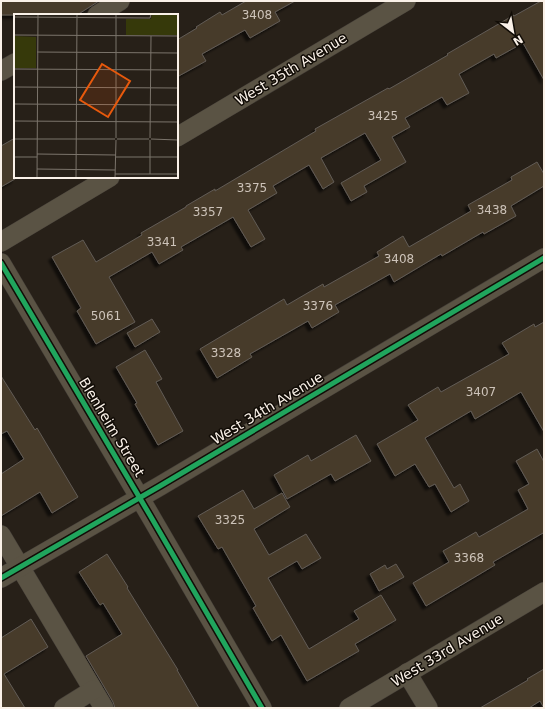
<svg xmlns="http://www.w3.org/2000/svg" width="545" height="709" font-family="'DejaVu Sans',sans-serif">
  <defs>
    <filter id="shadow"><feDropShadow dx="-3.5" dy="3.5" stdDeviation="1" flood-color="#0009"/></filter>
  </defs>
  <rect width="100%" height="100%" fill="#272018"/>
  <g fill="#463a2c" stroke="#625c55" filter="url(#shadow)">
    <path d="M1,1H99L77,15H1Z"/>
    <path d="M246,1H295L275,12L280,21L250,38L245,30L202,54L206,61L177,77V40L197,28L196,27L220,12L222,15Z"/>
    <path d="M541,1H544V80L523,43L496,58L494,54L459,74L469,93L447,105L442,97L405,118L410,127L392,137L406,162L364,186L367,192L351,201L341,183L381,160L365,133L321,158L334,182L323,189L309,165L273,186L277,193L248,210L265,239L251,247L233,217L181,247L183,250L159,264L152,252L109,277L135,322L96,344L77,311L81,308L52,257L83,240L96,262L142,235L141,233L186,207V206L215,189V191L316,131L315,129L388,88L389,89L448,55L447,54L514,15V16Z"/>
    <path d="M15,138V179L1,187V146Z"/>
    <path d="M537,162L544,174V186L511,206L516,216L484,234L483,232L442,256L441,254L394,282L390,274L335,305L339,312L312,328L308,321L250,354L252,357L217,378L200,349L284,299L287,305L323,284L324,287L379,256L377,252L403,236L409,247L471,211L468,205L512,180L511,177Z"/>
    <path d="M152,319L160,332L135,347L127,333Z"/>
    <path d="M544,322V432L521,392L475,419L471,411L425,438L454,488L460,484L469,501L451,512L435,484L429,487L415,464L395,476L377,444L418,420L408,405L438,387L441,392L509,354L502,343L534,324L535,327Z"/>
    <path d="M145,350L162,379L156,382L183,431L158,445L135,404L137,403L116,367Z"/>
    <path d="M1,376L35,430L37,428L78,497L52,513L40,492L1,516V474L24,459L7,431L1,434Z"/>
    <path d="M356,435L371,461L335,481L331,474L287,499L274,475L308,455L311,461Z"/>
    <path d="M537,449L544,462V536L543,533L493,562L495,565L426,606L413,583L449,562L443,551L476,532L479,537L528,509L518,490L529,484L516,461Z"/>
    <path d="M243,490L254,509L282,493L290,507L254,529L269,555L306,534L321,558L302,569L297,561L268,578L309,649L359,619L354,611L381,595L396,620L355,644L359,651L307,681L281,635L272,641L253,608L256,606L222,547L218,549L198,516Z"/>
    <path d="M107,554L128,587L127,588L178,670H177L199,708H115L113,702L86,656L122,634L103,603L100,605L79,572Z"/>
    <path d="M396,564L404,577L379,591L370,574L385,565L387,569Z"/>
    <path d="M31,619L48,647L4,674L25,708H1V638Z"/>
    <path d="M544,669V708L540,701L529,708H480L528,680L527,679Z"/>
  </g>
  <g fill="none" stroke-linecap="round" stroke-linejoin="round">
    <defs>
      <g id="minor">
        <path d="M97,15L120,1"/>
        <path d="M1,71L15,63"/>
        <path d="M177,137L406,1"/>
        <path d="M1,242L110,177"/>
        <path d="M1,263L151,517L262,708"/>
        <path d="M1,535L104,708"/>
        <path d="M1,578L160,486L544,258"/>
        <path d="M407,673L428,708"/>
        <path d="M64,708L93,690"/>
        <path d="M349,708L544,592"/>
      </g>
    </defs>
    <use href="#minor" stroke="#433d37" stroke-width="20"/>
    <use href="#minor" stroke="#5a5344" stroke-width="19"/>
    <defs>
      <g id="cycleway">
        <path d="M1,263L151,517L262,708"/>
        <path d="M1,578L160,486L544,258"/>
      </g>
    </defs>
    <use href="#cycleway" stroke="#110c06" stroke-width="8"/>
    <use href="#cycleway" stroke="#20a55d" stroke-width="5"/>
  </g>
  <g text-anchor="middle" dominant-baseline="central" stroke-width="3" stroke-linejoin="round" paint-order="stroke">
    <g font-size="12" fill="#cdc3b9">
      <text x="257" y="15">3408</text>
      <text x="383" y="116">3425</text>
      <text x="252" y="188">3375</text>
      <text x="492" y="210">3438</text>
      <text x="208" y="212">3357</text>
      <text x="162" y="242">3341</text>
      <text x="399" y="259">3408</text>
      <text x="318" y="306">3376</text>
      <text x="106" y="316">5061</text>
      <text x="226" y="353">3328</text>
      <text x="481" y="392">3407</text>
      <text x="230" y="520">3325</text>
      <text x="469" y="558">3368</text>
    </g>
    <g font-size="14" fill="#faf1e8" stroke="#110c06">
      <text transform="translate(291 69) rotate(-31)">West 35th Avenue</text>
      <text transform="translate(267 408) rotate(-31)">West 34th Avenue</text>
      <text transform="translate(112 427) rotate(59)">Blenheim Street</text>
      <text transform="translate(447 650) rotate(-31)">West 33rd Avenue</text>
    </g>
  </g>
  <g transform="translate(14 14)">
    <rect width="164" height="164" fill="#272018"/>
    <path d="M138,0H164V21H112V5H137ZM0,22L22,23V54H0Z" fill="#36390a"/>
    <path fill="none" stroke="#7b746b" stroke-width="1" d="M0,3L136,4L137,0M0,21L164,22M23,38L164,39M0,55L164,56M0,73L164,74M0,90L164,91M0,107L164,108M102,124V0M136,124L137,22M0,125H101M103,125H135M137,125L164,126M23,140L102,141M0,143H23M102,143H164M23,155L101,156M101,160H164M136,160V126M0,164H35M23,164L24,0M62,164L63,0M101,164L102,126"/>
    <path fill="#e8590c" fill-opacity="0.15" stroke="#e8590c" stroke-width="2" d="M88,50L116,67L94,103L66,86Z"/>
    <rect width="164" height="164" fill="none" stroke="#faf1e8" stroke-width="2"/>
  </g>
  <rect width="545" height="709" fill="none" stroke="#faf1e8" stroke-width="4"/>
  <g transform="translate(513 32) rotate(149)" stroke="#110c06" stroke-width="3" paint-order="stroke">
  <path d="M0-3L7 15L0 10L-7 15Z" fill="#faf1e8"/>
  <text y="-6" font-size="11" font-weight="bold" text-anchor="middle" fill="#faf1e8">N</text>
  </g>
</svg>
